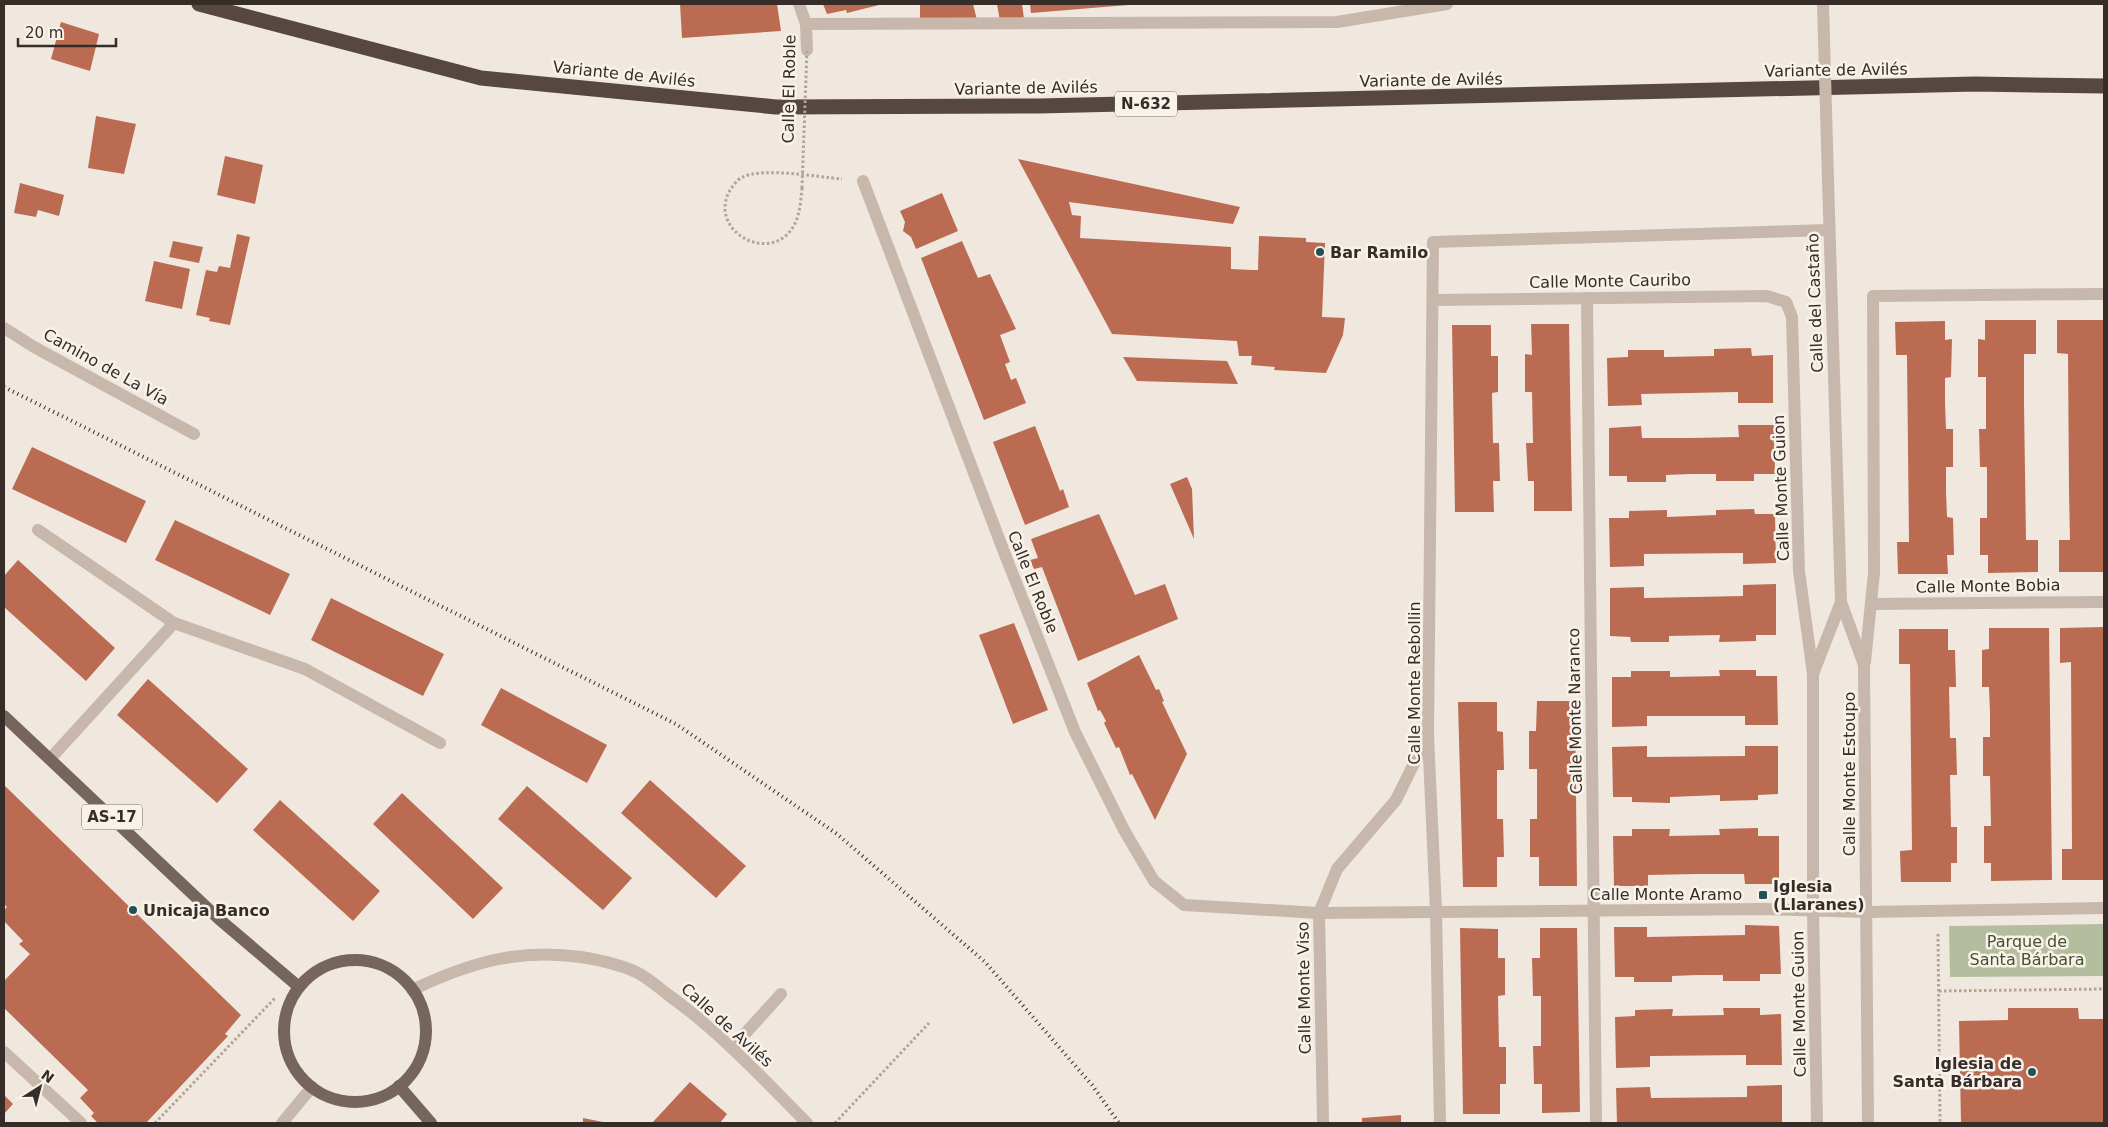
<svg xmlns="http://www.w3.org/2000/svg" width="2108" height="1127" font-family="'DejaVu Sans',sans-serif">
  <rect width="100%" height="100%" fill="#f0e8de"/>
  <path fill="#b4be9f" d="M2104,924V976L1950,977L1949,926Z"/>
  <g fill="#ba6b52">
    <path d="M680,4H777L781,31L682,38Z"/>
    <path d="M823,4H883L847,13L846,10L827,14Z"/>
    <path d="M920,4H973L978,24L920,22Z"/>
    <path d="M997,4H1022L1024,19L1000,21Z"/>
    <path d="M1030,4H1128V5L1031,13Z"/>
    <path d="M61,22L99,34L90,71L51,59Z"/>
    <path d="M96,116L136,124L124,174L88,168Z"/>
    <path d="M225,156L263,165L255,204L217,195Z"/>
    <path d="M1018,159L1240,207L1233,224L1069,202L1072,215L1081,216L1080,238L1231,247V269L1252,270H1258L1259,236L1306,238V242L1325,243L1322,317L1345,318L1343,335L1326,373L1274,370L1275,367L1251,365L1252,356H1239L1237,341L1112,334Z"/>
    <path d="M20,183L64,195L59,216L38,210L36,217L14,213Z"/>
    <path d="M942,193L958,231L916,249L911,237L903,231L905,222L900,211Z"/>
    <path d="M237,234L250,237L230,325L209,321L210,318L196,315L206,270L217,272L219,266L230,268Z"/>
    <path d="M173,241L203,247L199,263L169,257Z"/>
    <path d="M962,241L978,278L990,274L1016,329L1000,335L1010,362L1005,364L1011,380L1016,378L1026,403L984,420L921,258Z"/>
    <path d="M154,261L190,269L182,309L145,301Z"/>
    <path d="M1985,320H2036V354H2024V404L2026,540H2038V572L1988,573V555H1980V518H1987V467H1980L1979,429H1986V377H1978V339L1985,340Z"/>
    <path d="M2057,320H2104V572H2059V540H2070L2069,491L2068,354L2057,353Z"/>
    <path d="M1945,321V340L1952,339L1951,377L1945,378V404L1946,429H1953V467H1946V492L1947,517L1953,518L1954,555H1947L1948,574H1898L1897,542H1909L1907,355H1896L1895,322Z"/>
    <path d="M1531,324H1569L1572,511H1534V481H1528L1526,443H1533L1532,392H1525V354L1532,355Z"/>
    <path d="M1452,325H1491V356H1498V392L1492,393L1493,443H1499L1500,481H1493L1494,512H1455Z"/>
    <path d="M1751,348L1752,356L1773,355V403H1738V392L1641,394L1642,405L1608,406L1607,358L1628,357V350H1664V357L1714,356V349Z"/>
    <path d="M1123,357L1227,361L1238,384L1137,381Z"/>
    <path d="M1738,425H1774L1775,474H1754V481H1716V474H1691L1666,475V482H1627V476H1609V428L1641,426L1642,438H1691L1739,437Z"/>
    <path d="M1035,426L1060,491L1063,489L1069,507L1025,525L993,442Z"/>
    <path d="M32,447L146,501L126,543L12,489Z"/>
    <path d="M1187,477L1192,489L1194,539L1170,484Z"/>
    <path d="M1754,509L1755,514H1775L1776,563L1743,564V553L1644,554V566L1610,567L1609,518H1629V511L1667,510V517L1716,515V510Z"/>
    <path d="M1099,514L1135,595L1165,584L1178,619L1078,661L1042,567L1034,569L1030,560L1038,558L1031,539Z"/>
    <path d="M175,520L290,574L270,615L155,560Z"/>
    <path d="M18,560L115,648L86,681L4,607V576Z"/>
    <path d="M1776,584V635H1756V641L1719,642L1720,635L1669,636V642H1631L1630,637L1610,636V588L1644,587V598L1743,596V585Z"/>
    <path d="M331,598L444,654L423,696L311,640Z"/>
    <path d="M1014,623L1048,710L1013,724L979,635Z"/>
    <path d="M2104,627V880H2062V849H2072L2071,662L2060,663V628Z"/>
    <path d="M1989,628H2049L2052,880L1991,881V863H1984V826H1991L1990,776H1983V737H1990V713L1989,687H1982V650L1989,649Z"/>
    <path d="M1899,629H1948V650H1955L1956,687H1949L1950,738H1956L1957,775H1950L1951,827H1957V863H1951V882H1901L1900,851L1912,850L1910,664H1899Z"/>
    <path d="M1139,655L1156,690L1159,689L1164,701L1162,702L1187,754L1155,820L1132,774L1130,775L1119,747L1116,748L1104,723L1106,721L1100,710L1098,711L1087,683Z"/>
    <path d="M1719,670H1756V676H1777L1778,725H1745V716H1647V726L1612,727V677H1631V671H1670V677L1720,676Z"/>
    <path d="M148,679L248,769L217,803L117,715Z"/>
    <path d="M501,688L607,745L587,783L481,725Z"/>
    <path d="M1537,701H1575L1577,886H1539V857H1530V819H1537V769H1529V731H1536Z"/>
    <path d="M1458,702H1497V731L1503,732L1504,770H1497V819H1503L1504,857H1497V887H1463Z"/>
    <path d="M1647,746V757L1745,756V746H1778V794L1758,795V800L1720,801V795L1670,797V803L1632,802V797H1613L1612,747Z"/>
    <path d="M650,780L746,866L716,898L621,813Z"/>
    <path d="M4,785L241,1015L225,1034L228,1036L146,1123H98L91,1116L94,1113L80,1098L88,1090L4,1008V981L30,954L19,944L23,941L4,921V910L7,907L4,904Z"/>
    <path d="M527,786L632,878L603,910L498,819Z"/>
    <path d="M402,793L503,888L473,919L373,824Z"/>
    <path d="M280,800L380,891L353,921L253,830Z"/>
    <path d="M1758,828V836H1779V884H1745L1744,874H1696L1648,875V886H1614L1613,836H1632V829H1670L1669,836L1720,835L1719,829Z"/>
    <path d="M1745,925L1779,926L1781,974H1760V981H1723V975H1697L1672,976V982H1634V977H1615L1614,927H1647V937L1745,935Z"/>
    <path d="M1460,928L1498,929V958H1505V995L1498,996L1499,1047H1506V1084H1500V1114H1463Z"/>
    <path d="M1540,928H1577L1580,1112L1542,1113V1084H1534L1533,1046H1541V996H1533L1532,958H1540Z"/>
    <path d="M1723,1008H1760V1015L1781,1014L1782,1065H1746V1055L1650,1056V1067L1616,1068L1615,1017L1635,1016V1010L1673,1009L1672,1016L1724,1015Z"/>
    <path d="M2008,1008H2078L2079,1019H2104V1122L1961,1123L1959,1021L2008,1020Z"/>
    <path d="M690,1082L727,1114L720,1123H652Z"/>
    <path d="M1782,1085V1123H1617L1616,1088L1650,1087L1651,1098L1747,1097V1086Z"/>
    <path d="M4,1095L13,1104L4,1114Z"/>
    <path d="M1401,1115V1123H1362V1118Z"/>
    <path d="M583,1118L603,1122V1123H583Z"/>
  </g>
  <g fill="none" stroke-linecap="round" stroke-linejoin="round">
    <g stroke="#b3a295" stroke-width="3" stroke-dasharray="2.5 2.5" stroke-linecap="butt">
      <path d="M802,188C801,199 800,211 796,221C777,267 710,235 728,194C731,188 737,179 743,177C762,167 819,177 842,179"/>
      <path d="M1938,934L1940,1123"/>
      <path d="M1939,991L2104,989"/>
      <path d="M155,1123L276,997"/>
      <path d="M835,1123L929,1023"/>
    </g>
    <g stroke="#c7b8ab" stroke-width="12">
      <path d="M799,4L806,24L807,50"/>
      <path d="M806,24L1337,22L1447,4"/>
      <path d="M1828,180L1841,602L1864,665L1868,1123"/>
      <path d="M863,181L1004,552L1075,732L1124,830L1154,881L1184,905L1319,913L1764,909L1866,912L2104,908"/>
      <path d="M1587,298L1596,1123"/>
      <path d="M1433,300L1767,296L1786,302L1792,317L1799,571L1813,674"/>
      <path d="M4,328L34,347L194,434"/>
      <path d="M38,530L174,623L305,669L440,743"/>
      <path d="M1872,604L2104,602"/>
      <path d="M1865,662L1874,573L1873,296L2104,294"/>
      <path d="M50,759L174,623"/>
      <path d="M412,990C469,963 518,948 581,957C599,960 619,964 636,972C647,977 658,987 667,994C719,1031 762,1078 807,1123"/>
      <path d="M732,1048L781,994"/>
      <path d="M4,1052L81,1123"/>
      <path d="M282,1123L312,1087"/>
      <path d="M1323,1123L1319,913L1337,869L1396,800L1427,737"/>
      <path d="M1440,1123L1436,910L1428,735L1433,242L1829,230"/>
      <path d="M1817,1123L1813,911V674L1841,602"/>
    </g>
    <g stroke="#76655c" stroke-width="12">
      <path d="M4,716L219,919L299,987"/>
      <circle cx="355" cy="1031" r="71"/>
      <path d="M399,1086L431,1123"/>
    </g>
    <path stroke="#564841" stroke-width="15" d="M199,4L481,78L776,107L1039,106L1975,84L2104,86"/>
    <path stroke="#362d29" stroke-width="4" stroke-dasharray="1 4" stroke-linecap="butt" d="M4,387L676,724L837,834L985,962L1092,1085L1119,1123"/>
    <path stroke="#b3a295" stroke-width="3" stroke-dasharray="2.5 2.5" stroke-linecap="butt" d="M802,188L807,50"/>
    <path stroke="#c7b8ab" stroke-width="12" d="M1823,4L1828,180"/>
  </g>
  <g fill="#235053" stroke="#f8f2ea" stroke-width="2">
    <circle cx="1320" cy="252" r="5"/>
    <rect x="1758" y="890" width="10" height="10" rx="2.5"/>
    <circle cx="133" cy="910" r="5"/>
    <circle cx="2032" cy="1072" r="5"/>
  </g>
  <g text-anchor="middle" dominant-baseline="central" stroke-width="5" stroke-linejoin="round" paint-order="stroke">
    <g fill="#f8f2ea" stroke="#706863" stroke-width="1">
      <rect x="1115" y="91.5" width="62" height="25" rx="4"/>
      <rect x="82" y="804.5" width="60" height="25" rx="4"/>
    </g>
    <g font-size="15" font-weight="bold" fill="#362d29">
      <text x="1146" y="104">N-632</text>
      <text x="112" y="817">AS-17</text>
    </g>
    <g font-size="16" fill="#362d29" stroke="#f8f2ea">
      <text transform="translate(1836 70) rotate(-1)">Variante de Avilés</text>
      <text transform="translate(624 74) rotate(6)">Variante de Avilés</text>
      <text transform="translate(1431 80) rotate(-1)">Variante de Avilés</text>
      <text transform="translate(1026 88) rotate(-1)">Variante de Avilés</text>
      <text transform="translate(789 89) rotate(-89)">Calle El Roble</text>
      <text transform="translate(1610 281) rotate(-1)">Calle Monte Cauribo</text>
      <text transform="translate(1815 303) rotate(-92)">Calle del Castaño</text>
      <text transform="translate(106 367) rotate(29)">Camino de La Vía</text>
      <text transform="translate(1781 488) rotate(-92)">Calle Monte Guion</text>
      <text transform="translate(1033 582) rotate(68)">Calle El Roble</text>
      <text transform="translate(1988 586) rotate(-1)">Calle Monte Bobia</text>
      <text transform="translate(1414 683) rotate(-90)">Calle Monte Rebollin</text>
      <text transform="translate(1575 711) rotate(-91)">Calle Monte Naranco</text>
      <text transform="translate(1849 774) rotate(-90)">Calle Monte Estoupo</text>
      <text x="1666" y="894">Calle Monte Aramo</text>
      <text transform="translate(1304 988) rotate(-91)">Calle Monte Viso</text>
      <text transform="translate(1799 1004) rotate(-91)">Calle Monte Guion</text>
      <text transform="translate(727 1025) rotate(42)">Calle de Avilés</text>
    </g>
    <g font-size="16" font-weight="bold" fill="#362d29" stroke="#f8f2ea" text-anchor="start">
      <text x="1330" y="252">Bar Ramilo</text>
      <text x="1773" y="886">Iglesia<tspan x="1773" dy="18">(Llaranes)</tspan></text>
      <text x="143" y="910">Unicaja Banco</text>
      <text x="2022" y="1063" text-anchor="end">Iglesia de<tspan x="2022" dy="18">Santa Bárbara</tspan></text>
    </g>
    <g font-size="16" fill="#455230" stroke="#f8f2ea">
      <text x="2027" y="941">Parque de<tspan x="2027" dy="18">Santa Bárbara</tspan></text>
    </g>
  </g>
  <rect width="2108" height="1127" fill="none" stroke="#362d29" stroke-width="10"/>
  <g transform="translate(40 1087) rotate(36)" stroke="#f8f2ea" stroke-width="4" paint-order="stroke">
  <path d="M0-4L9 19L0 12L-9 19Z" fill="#362d29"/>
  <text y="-8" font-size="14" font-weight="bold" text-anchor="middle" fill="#362d29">N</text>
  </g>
  <path d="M18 38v8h98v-8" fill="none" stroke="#362d29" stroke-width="2.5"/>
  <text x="25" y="38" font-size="15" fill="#362d29" stroke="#f8f2ea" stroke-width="4" paint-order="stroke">20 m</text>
</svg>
